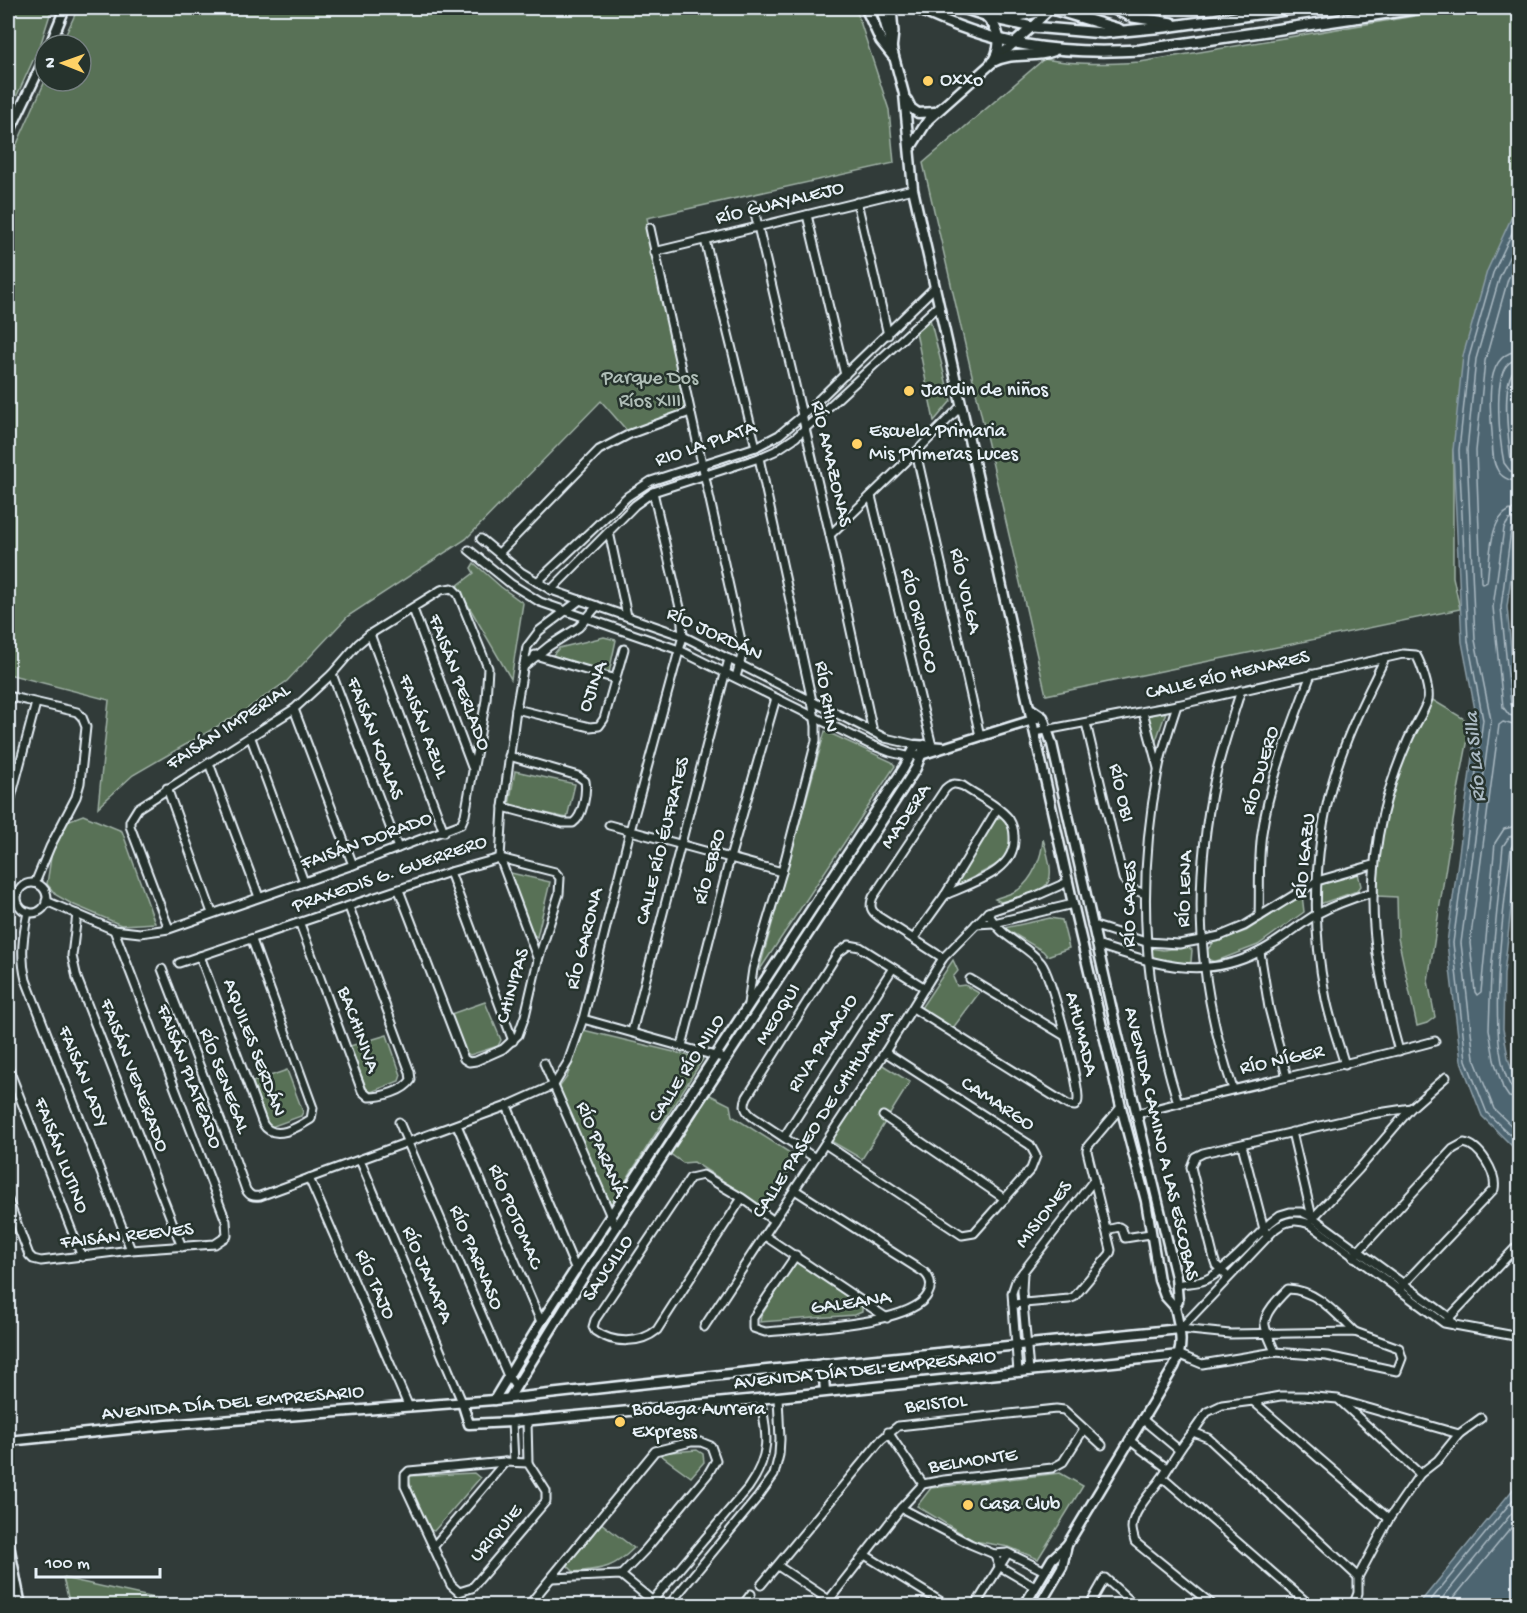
<svg xmlns="http://www.w3.org/2000/svg" width="1527" height="1613" font-family="'Gochi Hand',sans-serif">
  <rect width="100%" height="100%" fill="#313b39"/>
  <filter id="ink" filterUnits="userSpaceOnUse"><feTurbulence type="fractalNoise" baseFrequency=".0167" numOctaves="2"/><feDisplacementMap in="SourceGraphic" scale="12" xChannelSelector="R" yChannelSelector="G"/><feConvolveMatrix kernelMatrix="1 2 1 2 8 2 1 2 1" color-interpolation-filters="sRGB"/></filter>
  <g filter="url(#ink)">
    <g fill="#597156" stroke="#a0b1a7" stroke-width="1.5">
      <path d="M8,8H52L41,43L8,115Z"/>
      <path d="M78,8H853L858,15L889,110L894,163L647,218L690,412L630,434L601,401L466,539L348,616L287,681L244,711L133,775L98,807L109,700L8,674V164L45,81H81V45H61Z"/>
      <path d="M1462,8H1519V245L1453,450V577L1460,609L1046,695L923,163L1044,59C1077,65 1107,64 1140,62Z"/>
      <path d="M930,319L951,401L934,421L916,332Z"/>
      <path d="M474,563L501,587L523,603L511,679L457,586L474,573L471,568Z"/>
      <path d="M604,637L616,640L609,673L552,656L559,648Z"/>
      <path d="M1431,699L1471,723L1457,796L1428,981L1435,1017L1427,1023L1417,1026L1398,938L1397,897L1377,896C1378,868 1379,839 1386,812C1396,773 1414,736 1431,699Z"/>
      <path d="M1166,712L1154,746L1147,716Z"/>
      <path d="M825,731L892,762L895,766L759,971Z"/>
      <path d="M515,771L575,784L567,818L509,805Z"/>
      <path d="M83,815L122,831L155,923L121,925L72,904L56,895L47,884L52,851L67,821Z"/>
      <path d="M1001,817L1005,819C1024,862 990,865 962,884H957V880C965,866 987,821 1001,817Z"/>
      <path d="M1043,839C1060,893 1048,887 1001,902L995,899C1002,896 1011,894 1018,890C1033,879 1042,857 1043,839Z"/>
      <path d="M511,873L550,882L537,937L531,933L511,880Z"/>
      <path d="M1358,873L1361,886L1357,891L1320,904L1319,883L1339,876Z"/>
      <path d="M1302,895L1304,912L1258,945L1214,962L1206,958L1207,950L1214,942L1246,931Z"/>
      <path d="M1050,918L1062,920L1069,948L1047,956L1043,951L1004,928Z"/>
      <path d="M1188,947L1192,950L1191,962L1185,965L1151,959L1149,948L1163,950Z"/>
      <path d="M953,960L958,971L953,977L957,986L965,985L979,993L953,1028L919,1011Z"/>
      <path d="M485,1002L501,1040L498,1046L470,1055L463,1051L451,1014Z"/>
      <path d="M583,1030L703,1059L611,1204L558,1089L567,1077Z"/>
      <path d="M387,1035L401,1075L399,1081L371,1092L367,1090L350,1046Z"/>
      <path d="M881,1064L910,1082L862,1159L831,1141Z"/>
      <path d="M287,1070L303,1112L301,1116L271,1127L267,1125L253,1082Z"/>
      <path d="M708,1094L730,1105L732,1116L798,1158L765,1208L694,1162L683,1163L669,1153Z"/>
      <path d="M794,1263H798L862,1307V1312L855,1315L760,1322L761,1316Z"/>
      <path d="M697,1450L703,1454L704,1462L691,1477L658,1453Z"/>
      <path d="M474,1473L480,1478L434,1531L427,1529L407,1476Z"/>
      <path d="M1060,1473L1083,1486L1038,1559L1009,1547L974,1541L917,1506L931,1488Z"/>
      <path d="M601,1523L634,1548C613,1569 602,1569 574,1572L568,1566L571,1558Z"/>
      <path d="M63,1578L155,1598L154,1605H70Z"/>
    </g>
    <g fill="#4d6571" stroke="#8b9da7" stroke-width="1.5">
      <path d="M1519,201L1520,360L1512,399L1520,509L1507,607L1519,733L1520,823L1504,974L1503,1029L1508,1057L1515,1082L1519,1090V1153L1482,1116L1461,1061L1447,943L1477,720L1462,642L1453,450L1463,356L1487,271Z"/>
      <path d="M1519,1482L1520,1596L1514,1605H1418Z"/>
    </g>
    <g fill="none" stroke-linecap="round" stroke-linejoin="round">
      <g stroke="#aab9c2" stroke-width="1.5">
        <path d="M1520,216L1493,273L1469,357L1459,450L1468,641L1483,720L1453,943L1466,1060L1487,1113L1520,1144"/>
        <path d="M1520,234L1500,276L1476,359L1467,450L1475,640L1491,720L1461,943L1474,1058L1494,1109L1520,1134"/>
        <path d="M1520,255L1508,279L1485,361L1476,451L1481,582L1483,584L1487,582C1491,558 1487,509 1520,508"/>
        <path d="M1520,351C1483,352 1490,407 1492,432C1493,443 1491,459 1497,469C1501,478 1510,481 1520,482"/>
        <path d="M1520,360C1514,360 1510,361 1507,365C1493,380 1500,443 1504,463L1510,471L1520,473"/>
        <path d="M1520,367C1498,370 1509,443 1511,460L1514,464L1520,465"/>
        <path d="M1520,517L1509,520L1504,528L1493,607L1503,707L1509,715L1520,718"/>
        <path d="M1520,524L1514,526L1511,530L1501,607L1511,704L1514,709L1520,710"/>
        <path d="M1520,727L1503,722L1499,725L1470,943L1475,992L1477,995L1481,992L1495,843L1504,829L1520,825"/>
        <path d="M1520,834L1509,837L1503,846L1491,973L1489,1029L1494,1060L1503,1088L1509,1097L1520,1099"/>
        <path d="M1520,841L1514,843L1511,848C1505,899 1482,1052 1514,1091L1520,1092"/>
        <path d="M1426,1606L1520,1491"/>
        <path d="M1436,1606L1520,1503"/>
        <path d="M1447,1606L1520,1517"/>
      </g>
      <defs>
        <g id="minor">
          <path d="M1032,27L1051,9"/>
          <path d="M857,202L888,335"/>
          <path d="M753,205L830,535L873,732"/>
          <path d="M807,215L845,375"/>
          <path d="M650,228L742,645V655L736,677"/>
          <path d="M705,240L756,447"/>
          <path d="M654,252L913,189"/>
          <path d="M916,452L980,736"/>
          <path d="M871,496L933,750"/>
          <path d="M609,532L627,616"/>
          <path d="M830,535L916,452L961,406"/>
          <path d="M481,539L521,572L551,590L683,636L885,738L916,745"/>
          <path d="M469,550L511,584L540,602L679,650L869,744L890,752L911,757"/>
          <path d="M499,553L599,450L630,434L690,412"/>
          <path d="M537,582L628,496L651,481L756,447L779,435L802,416L935,287"/>
          <path d="M551,590L635,505L653,492L759,458L775,451L796,437L939,305"/>
          <path d="M413,609L472,767"/>
          <path d="M370,634L444,832"/>
          <path d="M535,655L616,679"/>
          <path d="M523,667L549,646L579,627L597,606"/>
          <path d="M332,674L398,848"/>
          <path d="M8,696L77,712L82,717L86,727L80,783L76,797L50,847L35,883"/>
          <path d="M1177,705C1170,727 1162,749 1158,771C1136,886 1143,991 1178,1103"/>
          <path d="M294,709L353,865"/>
          <path d="M516,709L590,727L599,726L604,719L624,649"/>
          <path d="M1143,712L1158,768"/>
          <path d="M1086,723L1123,878L1130,888L1145,894"/>
          <path d="M1035,732L1177,705L1403,654L1416,655C1421,663 1430,690 1428,699C1424,713 1414,726 1408,740C1398,763 1389,788 1383,813C1363,901 1375,966 1399,1051"/>
          <path d="M251,738L304,882"/>
          <path d="M209,763L259,897"/>
          <path d="M167,788L212,913"/>
          <path d="M503,807L563,823H573C583,816 587,793 585,781L578,776L509,756"/>
          <path d="M8,809L36,703"/>
          <path d="M609,825L782,872"/>
          <path d="M450,872L513,1041"/>
          <circle cx="32" cy="898" r="15"/>
          <path d="M8,893L17,894"/>
          <path d="M46,901L114,930L140,933L169,929L353,865L461,824L465,815L486,700L488,668L458,594L452,588L441,590L370,634L358,644L332,674L294,709L138,808L130,821V826L169,929"/>
          <path d="M28,912C23,936 20,956 26,980L131,1250"/>
          <path d="M77,914L72,956L77,978L182,1247"/>
          <path d="M1259,917C1260,889 1258,861 1262,833C1270,778 1292,726 1311,674"/>
          <path d="M300,924L362,1091L369,1097C382,1097 404,1091 411,1080L410,1072L349,907"/>
          <path d="M976,924L994,923L1073,904"/>
          <path d="M1092,925L1146,942L1179,944L1201,940L1220,936L1244,926L1317,881L1373,865"/>
          <path d="M914,938L945,895L997,809"/>
          <path d="M1097,945C1154,963 1201,982 1259,952C1279,942 1297,926 1317,914C1335,904 1353,898 1373,892"/>
          <path d="M1260,952L1269,1008L1287,1077"/>
          <path d="M200,956L263,1124C274,1142 298,1127 311,1119L313,1108L252,940"/>
          <path d="M943,958L879,917C871,911 869,907 873,897L945,789C951,783 955,783 963,786C977,796 998,805 1009,819C1012,824 1014,830 1014,836C1017,872 971,883 945,895"/>
          <path d="M538,960L500,858L503,807L516,709L527,647L539,631L580,600"/>
          <path d="M179,963L450,872L500,858L555,872L560,878L559,894L538,960L525,1016L518,1035L503,1049L476,1061L469,1062L464,1059L399,890"/>
          <path d="M162,969L230,1145L246,1190C250,1196 253,1197 260,1196L507,1106L554,1085L568,1062L583,1019L630,831L683,636L681,612L653,492"/>
          <path d="M970,979L1065,1036"/>
          <path d="M748,1004L753,969L782,872L816,741V726L812,701L759,458"/>
          <path d="M913,1008L1068,1105L1075,1106C1078,1102 1078,1102 1078,1097C1077,1077 1052,977 1041,963C1024,942 1001,940 988,912"/>
          <path d="M583,1019L726,1059"/>
          <path d="M632,1032L729,659"/>
          <path d="M682,1046L730,858L776,698"/>
          <path d="M544,1063L616,1228"/>
          <path d="M1345,1065C1338,1041 1329,1018 1325,994C1309,913 1315,822 1345,745C1356,715 1371,687 1385,658"/>
          <path d="M8,1067L82,1257"/>
          <path d="M1233,1089C1197,983 1192,888 1215,778C1222,748 1232,719 1241,690"/>
          <path d="M507,1106L576,1270"/>
          <path d="M1136,1114C1235,1087 1336,1068 1435,1041"/>
          <path d="M883,1116L1005,1199"/>
          <path d="M399,1122L508,1376L515,1386"/>
          <path d="M457,1125L541,1322"/>
          <path d="M1292,1132L1312,1217"/>
          <path d="M784,1137L893,968"/>
          <path d="M825,1144L962,1235L974,1233L1031,1169L1036,1156L1030,1145L885,1052"/>
          <path d="M1242,1145L1265,1233"/>
          <path d="M815,1158L753,1117C745,1111 743,1106 747,1097L838,953L849,945L860,947L925,988"/>
          <path d="M360,1160L462,1402"/>
          <path d="M309,1178L408,1405"/>
          <path d="M795,1190L925,1273C931,1279 932,1287 928,1294C912,1326 799,1328 765,1332L753,1328V1318L796,1255"/>
          <path d="M742,1198L657,1330C640,1344 613,1344 595,1331L593,1327L595,1320L690,1178L703,1175L742,1198L774,1221"/>
          <path d="M8,1200L29,1255L33,1259L41,1261L131,1250L215,1244L227,1236L226,1221L114,930"/>
          <path d="M1312,1219L1359,1169L1411,1108L1446,1077"/>
          <path d="M1106,1230L1119,1227L1122,1229L1125,1238L1150,1234"/>
          <path d="M765,1236L887,1318"/>
          <path d="M1353,1257L1453,1149L1464,1143C1480,1145 1497,1174 1494,1189L1398,1290"/>
          <path d="M1023,1272L1022,1291L1029,1371"/>
          <path d="M1228,1277L1216,1265L1214,1259L1191,1167L1195,1157L1203,1153L1372,1114L1411,1108"/>
          <path d="M1178,1285C1187,1282 1195,1284 1205,1280C1225,1272 1254,1238 1271,1222L1280,1215L1290,1212H1302L1312,1217L1449,1317L1454,1325"/>
          <path d="M1013,1304L1069,1299L1074,1297L1110,1254L1111,1250L1087,1151L1088,1146L1121,1107"/>
          <path d="M1448,1319L1520,1243"/>
          <path d="M704,1327L885,1052L943,958L988,912L1036,896L1068,882"/>
          <path d="M1180,1329L1230,1334L1355,1332L1399,1348L1402,1358L1397,1371L1327,1356L1275,1352L1202,1364L1180,1355"/>
          <path d="M1180,1329L1275,1229C1287,1220 1296,1219 1310,1224L1444,1323L1520,1337"/>
          <path d="M1512,1335L1520,1327"/>
          <path d="M1275,1352C1272,1344 1266,1333 1265,1325C1263,1313 1281,1296 1288,1289C1317,1290 1336,1314 1355,1332"/>
          <path d="M1018,1372L1012,1293L1016,1281L1094,1180"/>
          <path d="M1340,1400L1459,1434"/>
          <path d="M1253,1401L1280,1396H1303L1338,1399L1420,1474"/>
          <path d="M1142,1419L1178,1449"/>
          <path d="M527,1421L528,1463"/>
          <path d="M512,1422L514,1462"/>
          <path d="M888,1432L923,1484"/>
          <path d="M1193,1432L1207,1412L1222,1405L1253,1401L1389,1519"/>
          <path d="M1129,1440L1167,1468"/>
          <path d="M505,1462L528,1463L546,1491V1501L472,1588L459,1592L451,1585L405,1486V1475L409,1471Z"/>
          <path d="M1161,1479L1166,1480L1311,1606"/>
          <path d="M901,1508L970,1544L994,1554L1008,1553L1045,1571"/>
          <path d="M434,1546L505,1462"/>
          <path d="M994,1554L999,1566L1035,1587"/>
          <path d="M865,1555L948,1606"/>
          <path d="M778,1566L838,1606"/>
          <path d="M552,1578L621,1575L659,1606"/>
          <path d="M761,1585L881,1440L898,1426L1056,1409L1064,1410L1102,1445"/>
          <path d="M829,1600L901,1508L923,1484L944,1480L1052,1468L1063,1462L1084,1429"/>
          <path d="M528,1606L655,1451L691,1442H701L711,1446L716,1460L708,1474L646,1549L621,1575"/>
          <path d="M653,1606V1600L748,1488C771,1455 768,1436 760,1398"/>
          <path d="M668,1606L758,1497L774,1475L779,1455L780,1439L778,1397"/>
          <path d="M742,1606L751,1594"/>
          <path d="M975,1606L1008,1553"/>
          <path d="M1089,1606L1105,1578L1136,1606"/>
          <path d="M1214,1606L1135,1542C1134,1538 1132,1532 1132,1528C1132,1512 1152,1491 1161,1479C1172,1463 1180,1447 1193,1432L1208,1438L1358,1577"/>
          <path d="M1353,1606L1358,1593V1577L1389,1519L1420,1474L1438,1460L1459,1434L1481,1418"/>
        </g>
        <g id="tertiary">
          <path d="M881,8L904,94L913,189L1073,904L1121,1107L1146,1201L1159,1280L1165,1296L1175,1307"/>
          <path d="M50,45L65,8"/>
          <path d="M907,100L911,108L918,113L935,112"/>
          <path d="M8,135L45,57"/>
          <path d="M911,147L928,120L1032,27"/>
          <path d="M1030,708L1043,717L1052,744L1116,1028L1176,1277L1178,1301L1175,1307"/>
          <path d="M917,756L1036,719"/>
          <path d="M823,1364L825,1391"/>
          <path d="M509,1398L583,1278L902,790L916,768L925,745"/>
          <path d="M494,1400L541,1322L904,768L916,745L942,747"/>
          <path d="M462,1402L469,1424L512,1422L778,1397L1180,1355"/>
          <path d="M8,1441L167,1425L494,1400L757,1371L1180,1329"/>
          <path d="M8,1540L21,1606"/>
          <path d="M1024,1606L1052,1559L1067,1545L1174,1367C1185,1345 1180,1330 1175,1307"/>
          <path d="M1039,1606L1062,1567L1067,1545"/>
        </g>
        <g id="secondary">
          <path d="M866,8L881,41L893,56"/>
          <path d="M891,8L893,32L891,50"/>
          <path d="M916,8C993,45 1055,55 1140,50L1421,8"/>
          <path d="M963,8L1000,20L1032,27L1103,33L1165,27L1300,8"/>
          <path d="M1112,8L1133,17L1172,23"/>
          <path d="M986,16C999,28 1003,44 994,60"/>
          <path d="M1005,19L1052,9L1119,29"/>
          <path d="M992,62C1016,50 1031,59 1053,51"/>
        </g>
      </defs>
      <use href="#minor" stroke="#e8f1f8" stroke-width="11"/>
      <use href="#tertiary" stroke="#e8f1f8" stroke-width="13"/>
      <use href="#secondary" stroke="#e8f1f8" stroke-width="14"/>
      <use href="#minor" stroke="#26332d" stroke-width="7"/>
      <use href="#tertiary" stroke="#26332d" stroke-width="8"/>
      <use href="#secondary" stroke="#26332d" stroke-width="9"/>
    </g>
  </g>
  <g fill="#ffd166" stroke="#26332d" stroke-width="2">
    <circle cx="928" cy="81" r="6"/>
    <circle cx="909" cy="391" r="6"/>
    <circle cx="857" cy="444" r="6"/>
    <circle cx="620" cy="1422" r="6"/>
    <circle cx="968" cy="1505" r="6"/>
  </g>
  <g text-anchor="middle" dominant-baseline="central" stroke-width="5" stroke-linejoin="round" paint-order="stroke">
    <g font-size="20" fill="#e8f1f8" stroke="#26332d" text-anchor="start">
      <text x="940" y="81">Oxxo</text>
      <text x="921" y="391">Jardin de niños</text>
      <text x="869" y="432">Escuela Primaria<tspan x="869" dy="23">Mis Primeras Luces</tspan></text>
      <text x="632" y="1410">Bodega Aurrera<tspan x="632" dy="23">Express</tspan></text>
      <text x="980" y="1505">Casa Club</text>
    </g>
    <g font-size="20" fill="#e8f1f8" stroke="#26332d">
      <text transform="translate(780 204) rotate(-14)">RÍO GUAYALEJO</text>
      <text transform="translate(706 445) rotate(-19)">RIO LA PLATA</text>
      <text transform="translate(830 464) rotate(77)">RÍO AMAZONAS</text>
      <text transform="translate(964 591) rotate(77)">RÍO VOLGA</text>
      <text transform="translate(918 621) rotate(76)">RÍO ORINOCO</text>
      <text transform="translate(714 635) rotate(25)">RÍO JORDÁN</text>
      <text transform="translate(1228 676) rotate(-13)">CALLE RÍO HENARES</text>
      <text transform="translate(458 683) rotate(69)">FAISÁN PERLADO</text>
      <text transform="translate(594 687) rotate(-70)">OJINA</text>
      <text transform="translate(825 697) rotate(81)">RÍO RHIN</text>
      <text transform="translate(422 727) rotate(69)">FAISÁN AZUL</text>
      <text transform="translate(229 728) rotate(-33)">FAISÁN IMPERIAL</text>
      <text transform="translate(374 739) rotate(69)">FAISÁN KOALAS</text>
      <text transform="translate(1262 771) rotate(-74)">RÍO DUERO</text>
      <text transform="translate(1120 793) rotate(77)">RÍO OBI</text>
      <text transform="translate(907 817) rotate(-56)">MADERA</text>
      <text transform="translate(664 841) rotate(-76)">CALLE RÍO ÉUFRATES</text>
      <text transform="translate(367 842) rotate(-20)">FAISÁN DORADO</text>
      <text transform="translate(1306 856) rotate(-84)">RÍO IGAZU</text>
      <text transform="translate(711 867) rotate(-75)">RÍO EBRO</text>
      <text transform="translate(390 875) rotate(-19)">PRAXEDIS G. GUERRERO</text>
      <text transform="translate(1186 889) rotate(-88)">RÍO LENA</text>
      <text transform="translate(1131 904) rotate(-89)">RÍO CARES</text>
      <text transform="translate(586 939) rotate(-76)">RÍO GARONA</text>
      <text transform="translate(514 986) rotate(-74)">CHINIPAS</text>
      <text transform="translate(779 1015) rotate(-58)">MEOQUI</text>
      <text transform="translate(357 1030) rotate(70)">BACHINIVA</text>
      <text transform="translate(1080 1034) rotate(76)">AHUMADA</text>
      <text transform="translate(824 1044) rotate(-57)">RIVA PALACIO</text>
      <text transform="translate(253 1048) rotate(69)">AQUILES SERDÁN</text>
      <text transform="translate(1282 1061) rotate(-12)">RÍO NÍGER</text>
      <text transform="translate(688 1069) rotate(-57)">CALLE RÍO NILO</text>
      <text transform="translate(133 1076) rotate(69)">FAISÁN VENERADO</text>
      <text transform="translate(82 1077) rotate(68)">FAISÁN LADY</text>
      <text transform="translate(188 1077) rotate(69)">FAISÁN PLATEADO</text>
      <text transform="translate(223 1081) rotate(69)">RÍO SENEGAL</text>
      <text transform="translate(997 1105) rotate(33)">CAMARGO</text>
      <text transform="translate(824 1115) rotate(-57)">CALLE PASEO DE CHIHUAHUA</text>
      <text transform="translate(1160 1144) rotate(77)">AVENIDA CAMINO A LAS ESCOBAS</text>
      <text transform="translate(600 1150) rotate(67)">RÍO PARANÁ</text>
      <text transform="translate(60 1156) rotate(69)">FAISÁN LUTINO</text>
      <text transform="translate(1045 1215) rotate(-52)">MISIONES</text>
      <text transform="translate(514 1217) rotate(67)">RÍO POTOMAC</text>
      <text transform="translate(127 1237) rotate(-6)">FAISÁN REEVES</text>
      <text transform="translate(475 1258) rotate(67)">RÍO PARNASO</text>
      <text transform="translate(609 1269) rotate(-56)">SAUCILLO</text>
      <text transform="translate(426 1275) rotate(67)">RÍO JAMAPA</text>
      <text transform="translate(374 1285) rotate(66)">RÍO TAJO</text>
      <text transform="translate(851 1304) rotate(-8)">GALEANA</text>
      <text transform="translate(865 1371) rotate(-6)">AVENIDA DÍA DEL EMPRESARIO</text>
      <text transform="translate(233 1404) rotate(-5)">AVENIDA DÍA DEL EMPRESARIO</text>
      <text transform="translate(936 1405) rotate(-6)">BRISTOL</text>
      <text transform="translate(973 1462) rotate(-8)">BELMONTE</text>
      <text transform="translate(497 1534) rotate(-49)">URIQUIE</text>
    </g>
    <g font-size="20" fill="#afbeb7" stroke="#26332d">
      <text x="650" y="379">Parque Dos<tspan x="650" dy="23">Ríos XIII</tspan></text>
    </g>
    <g font-size="21" font-style="italic" fill="#aab9c2" stroke="#26332d">
      <text transform="translate(1477 757) rotate(-95)">Río La Silla</text>
    </g>
  </g>
  <rect width="1527" height="1613" fill="none" stroke="#26332d" stroke-width="30"/>
  <rect x="15" y="15" width="1497" height="1583" fill="none" stroke="#e8f1f8" stroke-width="2" filter="url(#ink)"/>
  <g transform="translate(63 63) rotate(271)"><circle r="28" fill="#26332d" stroke="#747f7e" stroke-width="1.5"/>
  <path d="M0-4.5L10 22L0 15L-10 22Z" fill="#ffd166"/>
  <text y="-9" font-size="16" font-weight="bold" text-anchor="middle" fill="#e8f1f8">N</text>
  </g>
  <path d="M36 1568v9h124v-9" fill="none" stroke="#e8f1f8" stroke-width="3"/>
  <text x="45" y="1568" font-size="18" fill="#e8f1f8" stroke="#26332d" stroke-width="4.5" paint-order="stroke">100 m</text>
</svg>
